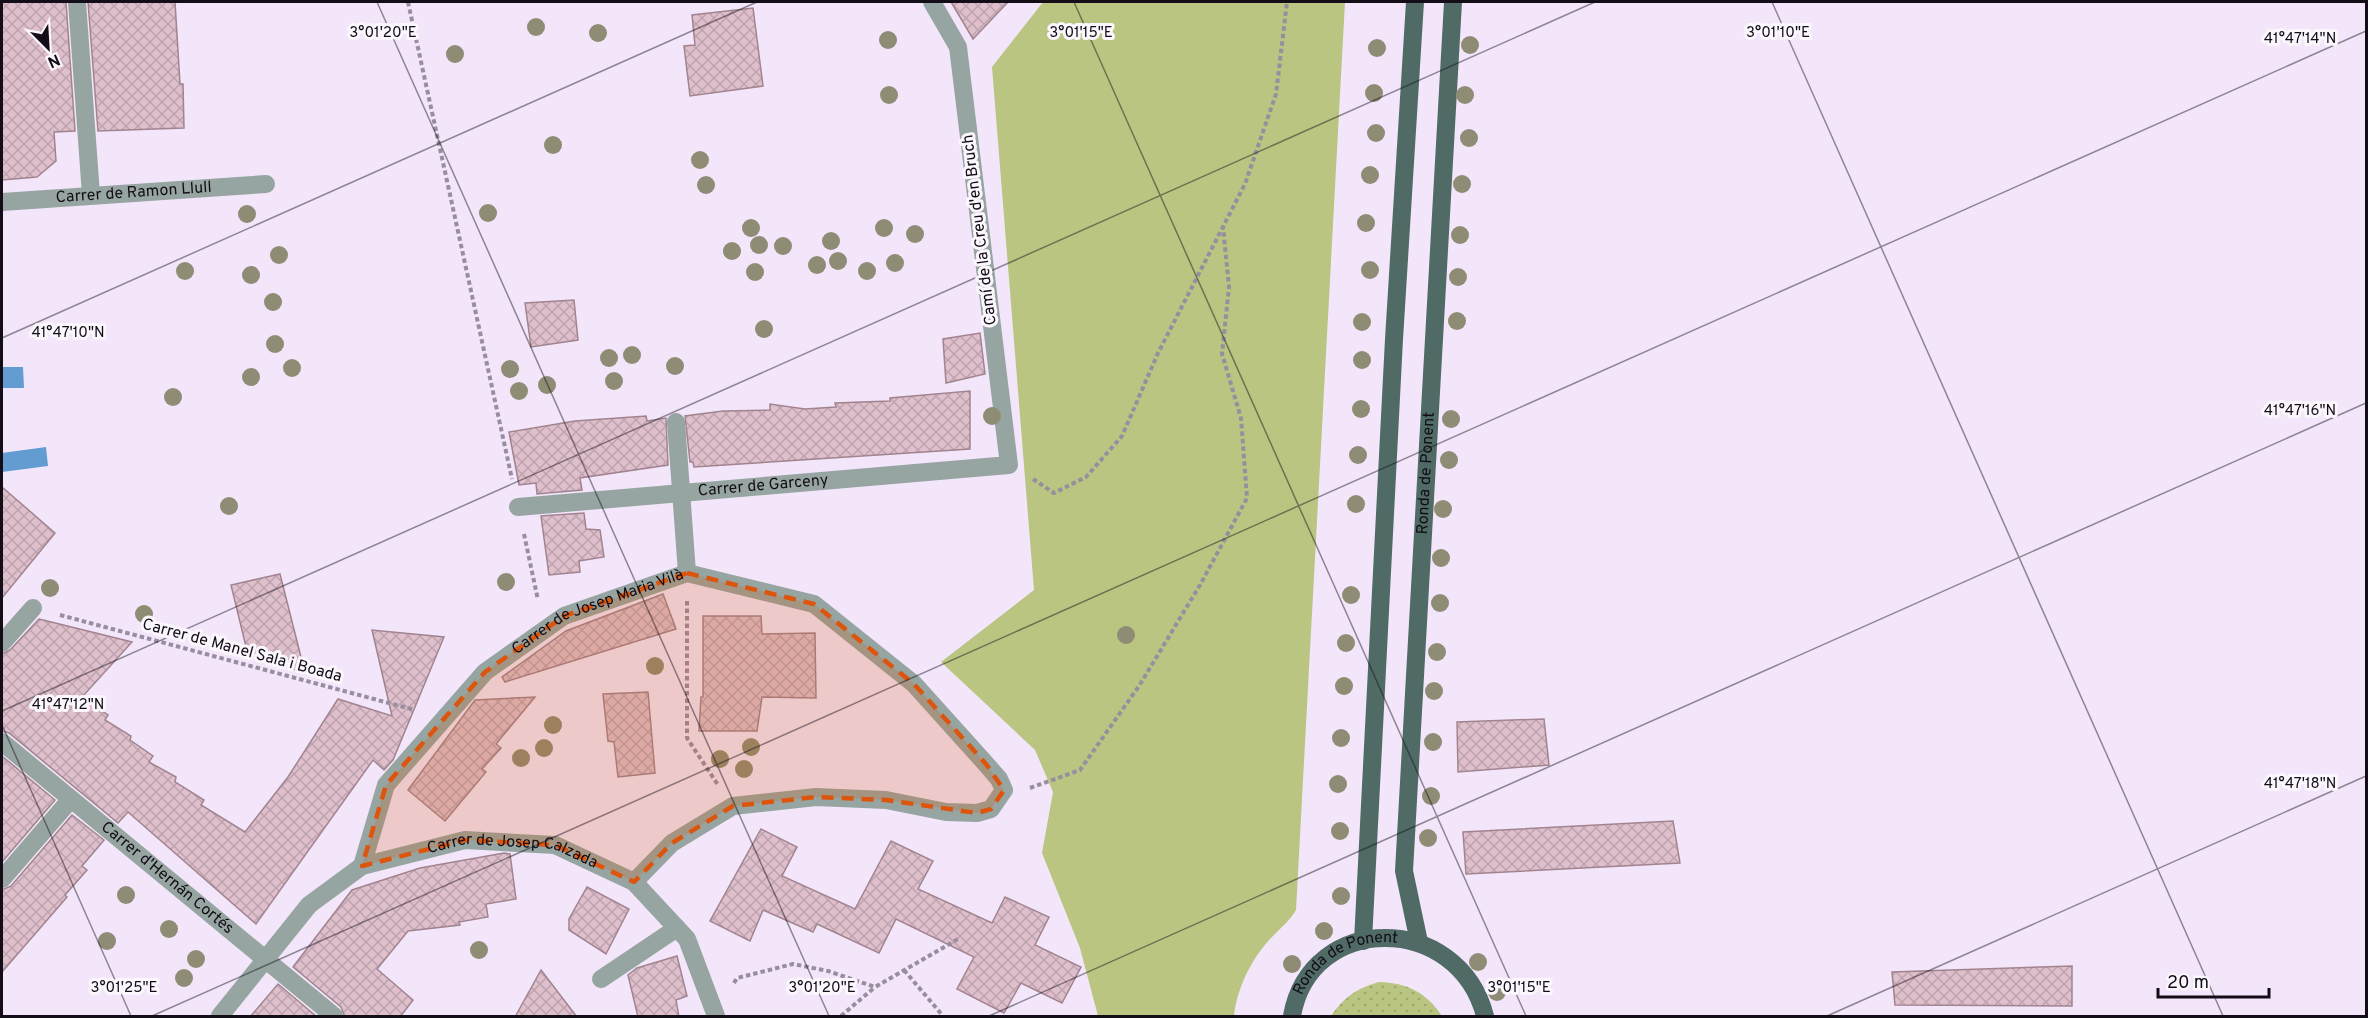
<svg xmlns="http://www.w3.org/2000/svg" width="2368" height="1018" font-family="Overpass,sans-serif">
  <defs>
    <pattern id="garden-dots" width="8" height="8" patternUnits="userSpaceOnUse" patternTransform="scale(1.5)"><rect width="8" height="8" fill="#b9c581"/><path d="M2 2h.1M6 6h.1" fill="none" stroke="#9ea86f" stroke-width="1.8" stroke-linecap="round"/></pattern>
    <pattern id="building-cross-hatch" width="8" height="8" patternUnits="userSpaceOnUse" patternTransform="scale(1.5)"><rect width="8" height="8" fill="#debfcb"/><path d="M0 0l8 8M0 8l8-8" fill="none" stroke="#bda3ae"/></pattern>
  </defs>
  <rect width="100%" height="100%" fill="#f3e6fb"/>
  <path fill="#b9c581" d="M1043,2H1345L1296,910C1290,920 1284,925 1275,934C1253,955 1237,987 1234,1016H1098L1080,948L1042,853L1053,792L1035,750L941,662L1034,590L992,67Z"/>
  <path fill="url(#garden-dots)" d="M1379,982C1407,983 1426,992 1442,1016H1331C1344,997 1357,988 1379,982Z"/>
  <g fill="#629cd1">
    <path d="M2,367H23L24,388H2Z"/>
    <path d="M46,447L48,466L2,472V453Z"/>
  </g>
  <g fill="url(#building-cross-hatch)" stroke="#a1848f" stroke-width="1.5">
    <path d="M2,2H66L75,131L54,132L56,161L37,177L2,180Z"/>
    <path d="M88,2H175L180,84H183L184,128L98,131Z"/>
    <path d="M951,2H1008L973,39Z"/>
    <path d="M753,8L763,86L690,96L684,46L695,45L692,15Z"/>
    <path d="M574,300L578,340L531,347L525,303Z"/>
    <path d="M980,333L985,374L946,383L943,339Z"/>
    <path d="M970,391V449L694,467L693,462H690L685,416L723,411L770,410V404L805,409L836,407L835,403L890,401V398Z"/>
    <path d="M646,416L647,421L666,418L668,465L580,478L582,490L537,494L536,483L519,485L509,432L575,421Z"/>
    <path d="M2,487L55,533L2,598Z"/>
    <path d="M584,513L586,529L600,530L604,557L579,561L580,572L549,575L541,516Z"/>
    <path d="M280,574L305,673L248,655L231,585Z"/>
    <path d="M663,594L676,629L505,682L502,677L566,631Z"/>
    <path d="M703,616H761L762,634L815,633L816,698L762,697L757,731H699L701,697H703Z"/>
    <path d="M39,619L132,642L82,697L108,715L105,720L131,736L130,740L153,756L149,762L176,777L175,782L204,800L201,805L245,832L288,777L338,699L392,716L372,630L444,637L393,760L384,770L373,760L256,924L128,812L118,823L9,733L2,731V654L10,650Z"/>
    <path d="M648,692L655,773L618,777L614,742L608,741L603,694Z"/>
    <path d="M535,697L496,744L501,748L482,769L486,772L445,821L408,790L475,700Z"/>
    <path d="M1544,719L1549,765L1458,772L1457,722Z"/>
    <path d="M2,756L55,800L2,862Z"/>
    <path d="M72,815L104,840L82,866L87,870L65,895L67,897L2,972V890L11,886Z"/>
    <path d="M1673,821L1680,863L1466,874L1463,832Z"/>
    <path d="M761,829L797,847L782,876L855,909L891,841L933,861L918,889L992,923L1005,897L1049,917L1035,945L1081,967L1062,1003L1021,983L1004,1013L957,989L974,957L896,919L879,953L817,924L813,932L763,910L750,941L710,921Z"/>
    <path d="M504,853L510,854L516,899L486,904L488,917L459,922L460,925L408,931L377,969L413,1000L400,1017H345L341,1007L293,967L352,890L420,868Z"/>
    <path d="M587,887L629,909L606,954L569,930V919Z"/>
    <path d="M677,956L687,996L676,1000L679,1017H638L628,975L637,968Z"/>
    <path d="M2072,966V1006L1895,1005L1892,972Z"/>
    <path d="M541,970L577,1017H515Z"/>
    <path d="M278,984L317,1017H250Z"/>
  </g>
  <g fill="none" stroke-linecap="round" stroke-linejoin="round">
    <g stroke="#988e9f" stroke-width="4" stroke-dasharray="4.5 3" stroke-linecap="butt">
      <path d="M408,2L512,479"/>
      <path d="M1033,479L1054,493L1086,477L1122,436L1158,353L1245,184L1276,94L1287,2"/>
      <path d="M524,534L538,600"/>
      <path d="M687,601V738L718,785"/>
      <path d="M60,615L415,710"/>
      <path d="M1030,788L1080,770L1139,686L1200,585L1247,498L1241,418L1222,354L1229,287L1223,227"/>
      <path d="M904,970L943,1016"/>
      <path d="M734,983L737,978L793,964L828,971L875,987L958,939"/>
      <path d="M841,1016L875,987"/>
    </g>
    <g stroke="#97a5a2" stroke-width="18">
      <path d="M77,2L91,195"/>
      <path id="s1" d="M2,202L266,184"/>
      <path d="M676,422L687,573"/>
      <path id="s2" d="M518,507L1009,465L958,47L932,2"/>
      <path d="M2,643L33,608"/>
      <path id="s3" d="M2,742L334,1016"/>
      <path id="s4" d="M362,866L386,785L485,672L564,616L687,573L814,604L914,684L986,764L999,779L1004,790L991,809L977,813L946,812L886,800L816,797L733,806L672,843L634,882"/>
      <path d="M2,879L71,799"/>
      <path d="M601,979L677,928"/>
      <path id="s5" d="M220,1016L309,905L362,866L465,840L555,845L634,882L687,939L716,1016"/>
    </g>
    <g stroke="#506b65" stroke-width="18">
      <path d="M1363,941L1394,339L1415,2"/>
      <path id="s6" d="M1419,942L1404,871L1453,2"/>
      <path id="s7" d="M1292,1016C1310,912 1458,912 1485,1016"/>
    </g>
  </g>
  <g fill="#8e8c75">
    <circle cx="536" cy="27" r="9"/>
    <circle cx="598" cy="33" r="9"/>
    <circle cx="888" cy="40" r="9"/>
    <circle cx="1470" cy="45" r="9"/>
    <circle cx="1377" cy="48" r="9"/>
    <circle cx="455" cy="54" r="9"/>
    <circle cx="1374" cy="93" r="9"/>
    <circle cx="889" cy="95" r="9"/>
    <circle cx="1465" cy="95" r="9"/>
    <circle cx="1376" cy="133" r="9"/>
    <circle cx="1469" cy="138" r="9"/>
    <circle cx="553" cy="145" r="9"/>
    <circle cx="700" cy="160" r="9"/>
    <circle cx="1370" cy="175" r="9"/>
    <circle cx="1462" cy="184" r="9"/>
    <circle cx="706" cy="185" r="9"/>
    <circle cx="488" cy="213" r="9"/>
    <circle cx="247" cy="214" r="9"/>
    <circle cx="1366" cy="223" r="9"/>
    <circle cx="751" cy="228" r="9"/>
    <circle cx="884" cy="228" r="9"/>
    <circle cx="915" cy="234" r="9"/>
    <circle cx="1460" cy="235" r="9"/>
    <circle cx="831" cy="241" r="9"/>
    <circle cx="759" cy="245" r="9"/>
    <circle cx="783" cy="246" r="9"/>
    <circle cx="732" cy="251" r="9"/>
    <circle cx="279" cy="255" r="9"/>
    <circle cx="838" cy="261" r="9"/>
    <circle cx="895" cy="263" r="9"/>
    <circle cx="817" cy="265" r="9"/>
    <circle cx="1370" cy="270" r="9"/>
    <circle cx="185" cy="271" r="9"/>
    <circle cx="867" cy="271" r="9"/>
    <circle cx="755" cy="272" r="9"/>
    <circle cx="251" cy="275" r="9"/>
    <circle cx="1458" cy="277" r="9"/>
    <circle cx="273" cy="302" r="9"/>
    <circle cx="1457" cy="321" r="9"/>
    <circle cx="1362" cy="322" r="9"/>
    <circle cx="764" cy="329" r="9"/>
    <circle cx="275" cy="344" r="9"/>
    <circle cx="632" cy="355" r="9"/>
    <circle cx="609" cy="358" r="9"/>
    <circle cx="1362" cy="360" r="9"/>
    <circle cx="675" cy="366" r="9"/>
    <circle cx="292" cy="368" r="9"/>
    <circle cx="510" cy="369" r="9"/>
    <circle cx="251" cy="377" r="9"/>
    <circle cx="614" cy="381" r="9"/>
    <circle cx="547" cy="385" r="9"/>
    <circle cx="519" cy="391" r="9"/>
    <circle cx="173" cy="397" r="9"/>
    <circle cx="1361" cy="409" r="9"/>
    <circle cx="992" cy="416" r="9"/>
    <circle cx="1451" cy="419" r="9"/>
    <circle cx="1358" cy="455" r="9"/>
    <circle cx="1449" cy="460" r="9"/>
    <circle cx="1356" cy="504" r="9"/>
    <circle cx="229" cy="506" r="9"/>
    <circle cx="1443" cy="509" r="9"/>
    <circle cx="1441" cy="558" r="9"/>
    <circle cx="506" cy="582" r="9"/>
    <circle cx="50" cy="588" r="9"/>
    <circle cx="1351" cy="595" r="9"/>
    <circle cx="1440" cy="603" r="9"/>
    <circle cx="144" cy="614" r="9"/>
    <circle cx="1126" cy="635" r="9"/>
    <circle cx="1346" cy="643" r="9"/>
    <circle cx="1437" cy="652" r="9"/>
    <circle cx="655" cy="666" r="9"/>
    <circle cx="1344" cy="686" r="9"/>
    <circle cx="1434" cy="691" r="9"/>
    <circle cx="553" cy="725" r="9"/>
    <circle cx="1341" cy="738" r="9"/>
    <circle cx="1433" cy="742" r="9"/>
    <circle cx="751" cy="747" r="9"/>
    <circle cx="544" cy="748" r="9"/>
    <circle cx="521" cy="758" r="9"/>
    <circle cx="720" cy="759" r="9"/>
    <circle cx="744" cy="769" r="9"/>
    <circle cx="1338" cy="784" r="9"/>
    <circle cx="1431" cy="796" r="9"/>
    <circle cx="1340" cy="831" r="9"/>
    <circle cx="1428" cy="838" r="9"/>
    <circle cx="126" cy="895" r="9"/>
    <circle cx="1341" cy="896" r="9"/>
    <circle cx="169" cy="929" r="9"/>
    <circle cx="1324" cy="931" r="9"/>
    <circle cx="107" cy="941" r="9"/>
    <circle cx="479" cy="950" r="9"/>
    <circle cx="196" cy="959" r="9"/>
    <circle cx="1478" cy="962" r="9"/>
    <circle cx="1292" cy="964" r="9"/>
    <circle cx="184" cy="978" r="9"/>
    <circle cx="1497" cy="992" r="9"/>
  </g>
  <path fill="#dd550c" fill-opacity="0.2" stroke="#dd550c" stroke-width="4.5" stroke-dasharray="12 8" stroke-linejoin="round" d="M687,573L814,604L914,684L986,764L1004,790L991,809L977,813L886,800L816,797L733,806L672,843L634,882L555,845L465,840L362,866L386,785L485,672L564,616Z"/>
  <path fill="none" stroke="#120d16" stroke-width="1.5" stroke-opacity="0.45" d="M377,2L829,1016M1074,2L1526,1016M1772,2L2223,1016M2,338L757,2M2,711L1595,2M2,725L131,1016M152,1016L2366,31M989,1016L2366,403M1827,1016L2366,776"/>
  <g text-anchor="middle" dominant-baseline="central" stroke-width="6" stroke-linejoin="round" paint-order="stroke">
    <g font-size="16" fill="#120d16" stroke="#fbf7fd">
      <text stroke="none"><textPath href="#s1" startOffset="132">Carrer de Ramon Llull</textPath></text>
      <text transform="translate(980 230) rotate(-97)">Camí de la Creu d'en Bruch</text>
      <text stroke="none"><textPath href="#s6" startOffset="471">Ronda de Ponent</textPath></text>
      <text stroke="none"><textPath href="#s2" startOffset="246">Carrer de Garceny</textPath></text>
      <text stroke="none"><textPath href="#s4" startOffset="364">Carrer de Josep Maria Vilà</textPath></text>
      <text transform="translate(242 651) rotate(15)">Carrer de Manel Sala i Boada</text>
      <text stroke="none"><textPath href="#s5" startOffset="363">Carrer de Josep Calzada</textPath></text>
      <text stroke="none"><textPath href="#s3" startOffset="214">Carrer d'Hernán Cortés</textPath></text>
      <text stroke="none"><textPath href="#s7" startOffset="84">Ronda de Ponent</textPath></text>
    </g>
  </g>
  <g font-size="15" text-anchor="middle" fill="#120d16" stroke="#fbf7fd" stroke-width="6" stroke-linejoin="round" paint-order="stroke">
    <text x="383" y="37">3°01'20"E</text>
    <text x="1081" y="37">3°01'15"E</text>
    <text x="1778" y="37">3°01'10"E</text>
    <text x="2300" y="43">41°47'14"N</text>
    <text x="68" y="337">41°47'10"N</text>
    <text x="2300" y="415">41°47'16"N</text>
    <text x="68" y="709">41°47'12"N</text>
    <text x="2300" y="788">41°47'18"N</text>
    <text x="124" y="992">3°01'25"E</text>
    <text x="822" y="992">3°01'20"E</text>
    <text x="1519" y="992">3°01'15"E</text>
  </g>
  <rect width="2368" height="1018" fill="none" stroke="#120d16" stroke-width="6"/>
  <g transform="translate(48 48) rotate(156)" stroke="#fbf7fd" stroke-width="4.5" paint-order="stroke">
  <path d="M0-4.5L10 22L0 15L-10 22Z" fill="#120d16"/>
  <text y="-9" font-size="16" font-weight="bold" text-anchor="middle" fill="#120d16">N</text>
  </g>
  <path d="M2158 988v9h111v-9" fill="none" stroke="#120d16" stroke-width="3"/>
  <text x="2167" y="988" font-size="18" fill="#120d16" stroke="#fbf7fd" stroke-width="4.5" paint-order="stroke">20 m</text>
</svg>
